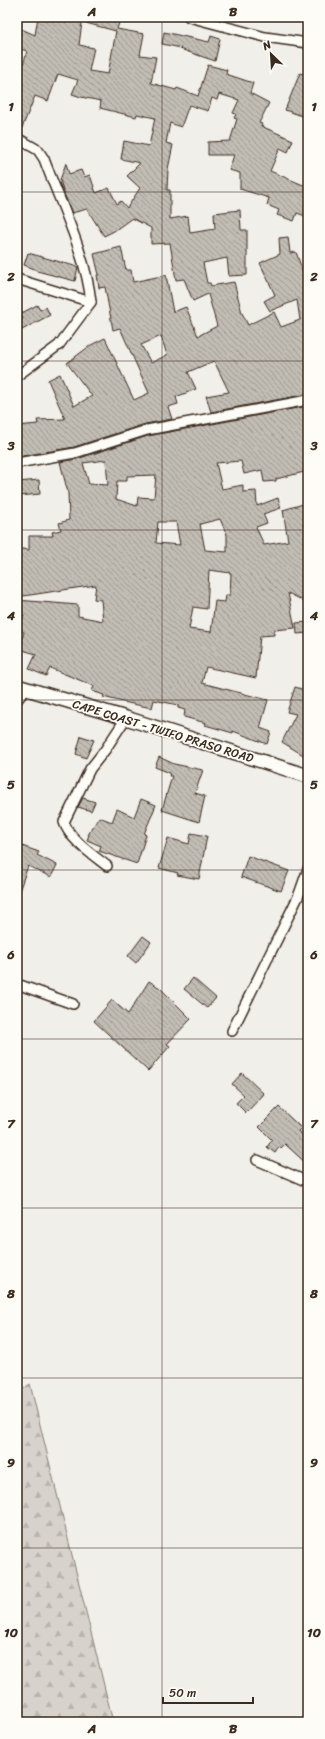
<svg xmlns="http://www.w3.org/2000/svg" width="325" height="1739" font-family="Sriracha,sans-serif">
  <defs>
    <pattern id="forest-firs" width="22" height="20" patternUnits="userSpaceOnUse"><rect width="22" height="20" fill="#d7d2cc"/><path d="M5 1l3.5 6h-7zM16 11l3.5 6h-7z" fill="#b9b4af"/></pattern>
    <pattern id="building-back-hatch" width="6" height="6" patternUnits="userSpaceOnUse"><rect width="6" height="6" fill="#c1bcb4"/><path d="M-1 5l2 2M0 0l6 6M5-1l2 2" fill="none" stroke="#9e9992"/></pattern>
  </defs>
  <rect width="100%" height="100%" fill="#f1efea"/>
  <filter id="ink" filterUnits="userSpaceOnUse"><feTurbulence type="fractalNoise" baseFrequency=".025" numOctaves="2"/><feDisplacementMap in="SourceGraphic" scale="8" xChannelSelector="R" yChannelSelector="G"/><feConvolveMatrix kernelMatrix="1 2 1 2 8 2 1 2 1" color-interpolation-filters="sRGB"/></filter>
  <g filter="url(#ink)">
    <path fill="url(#forest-firs)" stroke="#897e75" d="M30,1384L113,1722H17V1394Z"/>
    <g fill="url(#building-back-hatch)" stroke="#3b2a1e" fill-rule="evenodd">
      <path d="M38,17H121L117,29L144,34L140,55L156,57L151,83L176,90L177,88L198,96L208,65L227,70L226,74L253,83L250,93L269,103L259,123L262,124L261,126L293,140L288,152L280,148L270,171L308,187V217L297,213L294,221L277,215L279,210L267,205L269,198L240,189V173L229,170L234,155H208V142L230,141L237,119L234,118L236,114L233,113L239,100L219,94L217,100L212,98L208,111L189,105L181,127L170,123L166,143L173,145L168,169L167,190H170V219L188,216L190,233L215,229L214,213L240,210L241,230H247V275L229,276L227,258L203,263L207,283H210L211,286L234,282L242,313L248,325L274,312L281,327L300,320L297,300L270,311L264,301L275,295L260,263L280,254L279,238L288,237L290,253L296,252L303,272L308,271V295H306L308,308V394L211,412L206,396L229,392L214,361L188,372L196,389L176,397L178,404L168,407L172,419L145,424L74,447L17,457V426L38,424L37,420L65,419L48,380L60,374L74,406L92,396L67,363L91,345L105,338L134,400L149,393L120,328L113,330L105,287L99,288L97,275H99L94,254L121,247L126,270H131L133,282L166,275L173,312L186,307L198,336L217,326L208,294L193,301L184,279L176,280L170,243L151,244V228L132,218L114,231L104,236L87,209L72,213L65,196L60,180L66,163L69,174L81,170L84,177L90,175L96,193L109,188L117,204L121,201L127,208L140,188L127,176L140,163L121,159L124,141L149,146L155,118L137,114L136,117L100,108L101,101L81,97L72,94L78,80L58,74L48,101L35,96L20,133L17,132V71L21,72L27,51L17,48V27L35,35ZM82,22L116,31L108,74L89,71L94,48L79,45ZM161,336L167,355L151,363L141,345Z"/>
      <path d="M164,32L209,42L211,36L220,39L215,61L180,49L181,48L162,44Z"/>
      <path d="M300,73L308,76V118L285,110Z"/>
      <path d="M28,253L78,267L75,281L37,271V270L24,265Z"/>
      <path d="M37,305L40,310L46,307L50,315L22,330L18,322L23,319L20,314Z"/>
      <path d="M308,406V471L276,479V481L264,482L262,470L244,474L241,461L216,463L222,489L243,485V492L256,491L257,506L278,498L281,508L263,514L267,523L256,527L264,545L288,541L283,510L303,504L308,518V540L304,541L308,577V603L288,593L295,628L274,630V635L260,636L256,678L206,667L202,683L268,700L260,728L271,732L267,744L233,731V733L205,725L206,723L184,717L185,710L178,708V705L154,700L152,708L123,702L103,697L104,695L92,691L94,686L50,668L46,676L29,669L36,654L19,649L24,632L18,629L24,615L17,612V600L78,605V616L103,621L101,600L94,599L96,585L17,597V548L29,550V536H53L52,532L61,530L59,523L69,520L68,493L60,462L77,459L148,436ZM106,460L108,485L89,484L83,463ZM156,475L154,498L138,497L137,506L116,499L117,481H127V476ZM220,519L227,535V552L205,550L200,524ZM158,522H176L180,545L156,543ZM209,570L231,573L230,595H226L225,602L215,601L211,632L189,629L193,607L207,609Z"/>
      <path d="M39,480L40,494L19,496L18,482Z"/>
      <path d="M308,622V633L297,634L296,623Z"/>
      <path d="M295,687L308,691V758L282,742L296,714L287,712Z"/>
      <path d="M81,736L94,740L86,758L76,754Z"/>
      <path d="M159,757L174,764L203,770L195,793L205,796L199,822L162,810L172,776H169L170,773L155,767Z"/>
      <path d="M83,798L95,802L91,811L78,807Z"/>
      <path d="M141,799L156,805L144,834L146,835L137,864L99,851L101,846L87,840L89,835H88L99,817L112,822L117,809L134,817Z"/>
      <path d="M191,833L207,836L199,879L177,875L178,873L159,868L168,838L189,844Z"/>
      <path d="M22,846L39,852L37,855L57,865L51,877L28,866L18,894L17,859Z"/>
      <path d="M248,856L289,871L281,891L241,877Z"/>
      <path d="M143,936L151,942L136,963L128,956Z"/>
      <path d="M193,978L216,998L207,1008L184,989Z"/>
      <path d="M149,981L160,988L191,1019L167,1044L170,1046L148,1071L94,1021L112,1000L128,1014Z"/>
      <path d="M242,1073L264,1094L246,1113L236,1103L244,1095L232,1084Z"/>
      <path d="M279,1107L301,1128L298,1131L308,1140V1165L285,1144L281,1148L279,1147L275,1153L267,1147L272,1140L259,1127Z"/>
    </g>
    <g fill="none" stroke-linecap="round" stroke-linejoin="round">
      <defs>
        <g id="street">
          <path d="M189,17L265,37L308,43"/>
          <path d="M17,138L38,150L44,159C61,205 86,254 91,302L59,345L17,376"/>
          <path d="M17,279L91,302"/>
          <path d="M17,463L75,453L147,430L308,400"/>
          <path d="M17,700L25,690"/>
          <path d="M107,866C93,855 69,839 64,822L90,769L105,750L126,718"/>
          <path d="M17,984L73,1004"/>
          <path d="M232,1031L298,897L308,869"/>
          <path d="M257,1160L308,1182"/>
        </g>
        <path id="secondary" d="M17,686L126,718L308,776"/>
      </defs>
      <use href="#street" stroke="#3b2a1e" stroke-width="12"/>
      <use href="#secondary" stroke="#3b2a1e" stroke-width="16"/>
      <use href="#street" stroke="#fdfcf7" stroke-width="9"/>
      <use href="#secondary" stroke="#fdfcf7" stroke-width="13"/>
    </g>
  </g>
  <path fill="none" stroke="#3b2a1e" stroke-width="1" stroke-opacity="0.55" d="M162,17V1722M17,192H308M17,361H308M17,530H308M17,700H308M17,870H308M17,1039H308M17,1208H308M17,1378H308M17,1548H308"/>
  <g text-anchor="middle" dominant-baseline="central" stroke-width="3.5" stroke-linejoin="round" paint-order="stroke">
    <g font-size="12" fill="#3b2a1e" stroke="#fdfcf7">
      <text transform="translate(163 731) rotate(17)">CAPE COAST - TWIFO PRASO ROAD</text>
    </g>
  </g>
  <rect width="325" height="1739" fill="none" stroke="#fdfcf7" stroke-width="44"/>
  <g transform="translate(271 54) rotate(335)" stroke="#fdfcf7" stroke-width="3" paint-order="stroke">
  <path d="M0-3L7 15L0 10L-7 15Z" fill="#3b2a1e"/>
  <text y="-6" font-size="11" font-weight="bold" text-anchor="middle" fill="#3b2a1e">N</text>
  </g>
  <path d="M163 1697v6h90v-6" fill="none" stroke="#3b2a1e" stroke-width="2"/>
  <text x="169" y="1697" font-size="12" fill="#3b2a1e" stroke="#fdfcf7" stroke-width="3" paint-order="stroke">50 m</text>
  <rect x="22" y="22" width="281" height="1695" fill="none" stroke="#3b2a1e" stroke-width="1.5"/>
  <g font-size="13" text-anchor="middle" font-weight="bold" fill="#3b2a1e">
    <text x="92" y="16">A</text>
    <text x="233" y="16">B</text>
    <text x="11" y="111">1</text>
    <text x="314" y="111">1</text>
    <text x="11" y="281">2</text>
    <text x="314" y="281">2</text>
    <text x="11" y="450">3</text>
    <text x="314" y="450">3</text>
    <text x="11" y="620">4</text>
    <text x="314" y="620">4</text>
    <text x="11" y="789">5</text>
    <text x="314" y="789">5</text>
    <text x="11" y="959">6</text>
    <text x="314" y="959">6</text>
    <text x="11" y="1128">7</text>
    <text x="314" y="1128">7</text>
    <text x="11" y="1298">8</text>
    <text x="314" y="1298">8</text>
    <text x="11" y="1467">9</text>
    <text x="314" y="1467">9</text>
    <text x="11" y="1637">10</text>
    <text x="314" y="1637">10</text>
    <text x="92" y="1733">A</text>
    <text x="233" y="1733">B</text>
  </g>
</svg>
